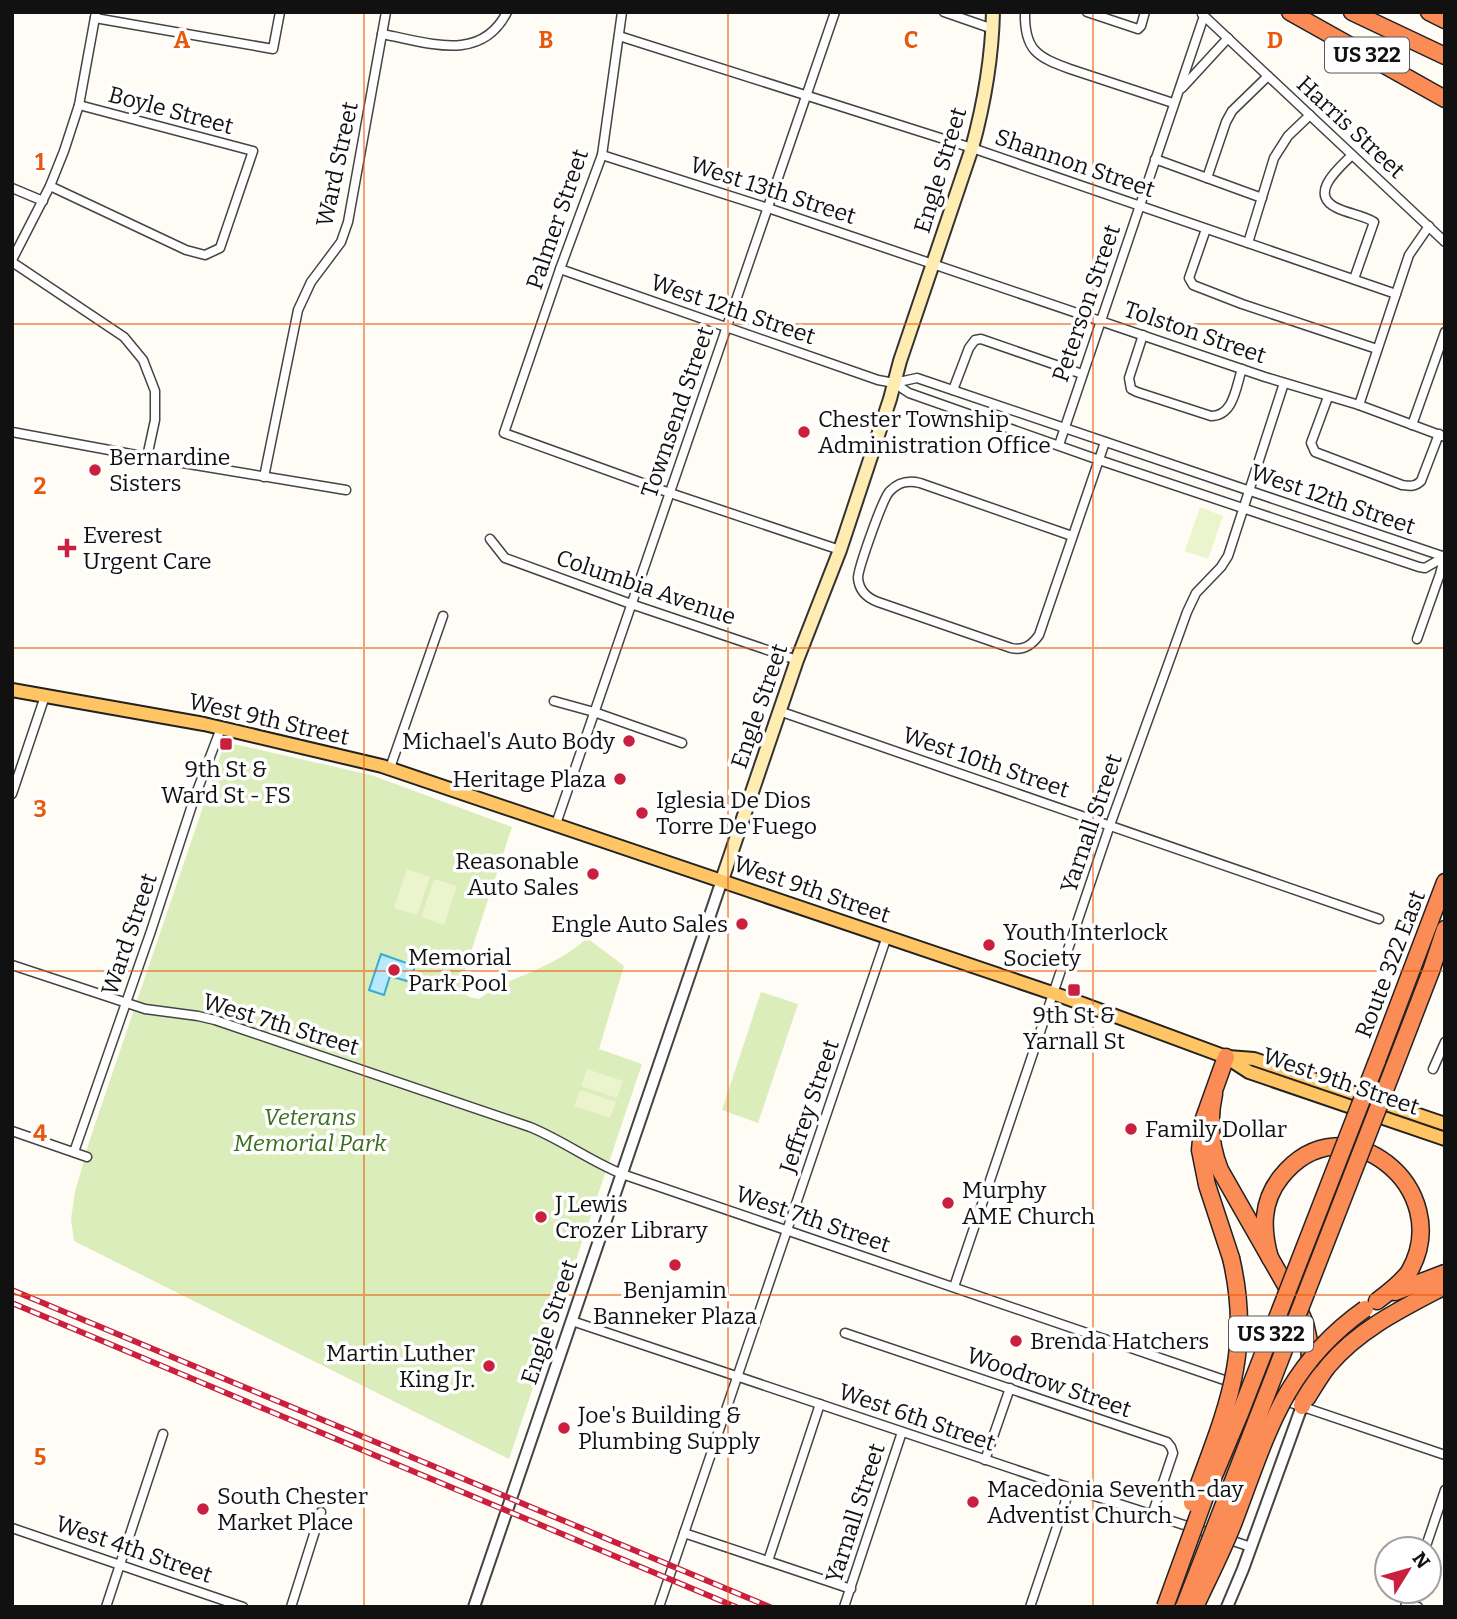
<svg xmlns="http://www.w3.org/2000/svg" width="1457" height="1619" font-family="Bitter,serif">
  <rect width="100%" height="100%" fill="#fffcf5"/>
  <g fill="#dbedbb">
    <path d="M225,742L371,775L512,827L462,979L461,989L469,997L479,999C499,983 522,977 544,966C559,959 574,950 587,938L624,966L599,1049L642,1064L509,1459L74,1241L71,1219L75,1192L89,1142Z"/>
    <path d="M761,992L798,1004L758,1123L722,1110Z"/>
  </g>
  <g fill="#ebf4cd">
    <path d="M1200,507L1223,516L1208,559L1185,551Z"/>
    <path d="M407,869L430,877L417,915L394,908Z"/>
    <path d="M434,879L457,886L444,925L421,917Z"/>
    <path d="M587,1069L623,1081L617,1098L581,1086Z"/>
    <path d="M580,1090L616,1102L610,1118L574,1106Z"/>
  </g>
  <path fill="#b6e9fa" stroke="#38abd5" stroke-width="2" d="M381,954L415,966L410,982L390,976L384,995L369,990Z"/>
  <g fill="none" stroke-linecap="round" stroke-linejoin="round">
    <defs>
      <g id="minor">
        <path d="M622,12L602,155L560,269L504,433L670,493L840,550"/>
        <path d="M944,12L993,29"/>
        <path d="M1025,12C1024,50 1037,57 1070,69L1173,103"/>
        <path d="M1087,12L1138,29L1141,26L1145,12"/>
        <path d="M1202,14L1445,242"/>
        <path d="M95,18L273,49L280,12"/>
        <path d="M382,34C427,42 481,64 507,12"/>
        <path d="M619,36L972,148L1396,294"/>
        <path d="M1182,88L1228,38"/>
        <path d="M602,155L768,208L1265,377L1359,405L1445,437"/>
        <path d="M1352,155C1340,167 1307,194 1337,208C1349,214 1363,215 1374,222L1354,279"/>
        <path d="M1155,159L1262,198"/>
        <path d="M1207,178L1226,122L1232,111L1268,76"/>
        <path d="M50,186L186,250L205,255L220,248L253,151L79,105"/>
        <path d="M12,188L43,201"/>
        <path d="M1206,229L1189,278L1193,285L1242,304L1377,349"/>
        <path d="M1248,243L1274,158L1288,136L1310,115"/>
        <path d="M12,260L50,186L64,151L79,105L96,12"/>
        <path d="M12,262L124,337L143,360L155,391V420L147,457"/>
        <path d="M560,269L878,380L894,383L909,393L1099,460L1419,567L1425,568L1444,557"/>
        <path d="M1143,335L1129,378L1131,389L1137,392L1211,416C1234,416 1236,386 1242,369"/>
        <path d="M894,383L917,378L1445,557"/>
        <path d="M953,390L969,348L975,340L981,339L1082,374"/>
        <path d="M1328,397L1311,443L1315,452L1402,485C1410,486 1415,487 1421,481L1439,434"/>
        <path d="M1359,405L1409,255L1429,226"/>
        <path d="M1412,425L1445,332"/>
        <path d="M12,432L147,457L346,490"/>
        <path d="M1059,445L1204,16"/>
        <path d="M264,477L298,310L311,282L341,242L348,222L386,12"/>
        <path d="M1072,536L920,483C908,480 899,482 890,491C883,497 858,569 858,578C859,590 867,598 878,602L1011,648C1024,651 1032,645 1039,635L1105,442"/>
        <path d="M490,539L505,558L631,604L797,660"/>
        <path d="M1417,639L1440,574L1445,555"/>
        <path d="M554,701L594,712L682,743"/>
        <path d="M779,711L1379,919"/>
        <path d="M390,768L443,616"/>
        <path d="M12,794L45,696"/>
        <path d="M556,824L835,12"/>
        <path d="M12,965L145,1009L198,1016L215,1020L530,1127C562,1140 590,1161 622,1174L1233,1383"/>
        <path d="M1433,1069L1445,1042"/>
        <path d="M12,1131L87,1157"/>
        <path d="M74,1152L151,931L194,799L221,728"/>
        <path d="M954,1287L1110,825L1187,612L1196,593L1221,567L1228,556L1284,383"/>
        <path d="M572,1321L1070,1488L1215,1535"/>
        <path d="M845,1333L1167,1442L1171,1447L1173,1453L1152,1515"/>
        <path d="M1265,1394L1445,1455"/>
        <path d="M985,1460L1010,1388"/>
        <path d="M12,1528L243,1607"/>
        <path d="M684,1533L851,1589"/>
        <path d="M1227,1539L1251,1547"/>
        <path d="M1425,1549L1445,1490"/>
        <path d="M768,1561L820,1404"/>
        <path d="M1407,1603L1418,1607"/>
        <path d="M106,1607L163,1434"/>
        <path d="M291,1607L321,1512"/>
        <path d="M659,1607L887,936"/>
        <path d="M844,1607L902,1432"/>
        <path d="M1030,1607L1070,1488"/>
        <path d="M1405,1607L1411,1591"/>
      </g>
      <g id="tertiary">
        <path d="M474,1607L722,880"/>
        <path d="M1227,1607L1243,1569L1302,1406"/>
      </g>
      <path id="secondary" d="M722,880L797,660L840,550L890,399L900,361L972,148C984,104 992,58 993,12"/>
      <g id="primary">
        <path d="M12,690L204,724L382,766L1064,997L1226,1057L1249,1072L1445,1139"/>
        <path d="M1228,1057L1254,1059L1445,1124"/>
      </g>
      <g id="motorway">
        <path d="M1290,12L1445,99"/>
        <path d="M1352,12L1445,56"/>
        <path d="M1429,12L1445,20"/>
        <path d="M1226,1057L1203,1121L1200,1150L1207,1185L1231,1258"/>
        <path d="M1377,1061L1445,882"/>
        <path d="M1394,1067L1431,971L1445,929"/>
        <path d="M1214,1094C1208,1121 1210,1145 1220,1170L1297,1305L1305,1323L1309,1341L1310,1361L1302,1406"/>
        <path d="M1270,1258C1262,1230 1261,1202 1281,1177C1344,1097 1457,1189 1409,1272C1400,1284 1389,1292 1377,1301"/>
        <path d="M1395,1292L1445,1273"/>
        <path d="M1307,1398C1314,1387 1320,1376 1328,1366C1359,1329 1403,1308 1445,1286"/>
      </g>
    </defs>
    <use href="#minor" stroke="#444" stroke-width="11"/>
    <use href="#tertiary" stroke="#444" stroke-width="14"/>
    <use href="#secondary" stroke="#333" stroke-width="16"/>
    <use href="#primary" stroke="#222" stroke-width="16"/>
    <use href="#motorway" stroke="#222" stroke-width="19"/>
    <use href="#minor" stroke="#fff" stroke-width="8"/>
    <use href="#tertiary" stroke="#fff" stroke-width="10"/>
    <use href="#secondary" stroke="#ffecb0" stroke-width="12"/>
    <use href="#primary" stroke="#ffc565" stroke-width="12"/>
    <use href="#motorway" stroke="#fc8c56" stroke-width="16"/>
    <defs>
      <g id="rail">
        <path d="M12,1290L770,1607"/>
        <path d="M12,1303L736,1607"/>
      </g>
    </defs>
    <use href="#rail" stroke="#cb1f3e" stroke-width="6"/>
    <use href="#rail" stroke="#fff" stroke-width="3.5" stroke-dasharray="10" stroke-linecap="butt"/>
    <defs>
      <g id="motorway-bridge">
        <path d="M1192,1503C1224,1414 1254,1355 1231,1258"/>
        <path d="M1165,1607L1205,1497L1239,1416L1377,1061"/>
        <path d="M1184,1607L1394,1067"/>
        <path d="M1195,1607C1208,1579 1222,1552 1233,1524C1267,1435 1283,1367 1365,1309"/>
      </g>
    </defs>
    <use href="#motorway-bridge" stroke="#222" stroke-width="19" stroke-linecap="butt"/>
    <use href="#motorway-bridge" stroke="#fc8c56" stroke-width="16"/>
  </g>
  <path fill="none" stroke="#e8590c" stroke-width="2" stroke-opacity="0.55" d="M364,12V1607M728,12V1607M1093,12V1607M12,324H1445M12,648H1445M12,971H1445M12,1295H1445"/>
  <g fill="#cb1f3e" stroke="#fff" stroke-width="2.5">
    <circle cx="804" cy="432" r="7"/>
    <circle cx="95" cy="470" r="7"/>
    <path d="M63.5 537.5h7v7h7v7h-7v7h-7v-7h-7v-7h7z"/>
    <circle cx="629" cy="741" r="7"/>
    <rect x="219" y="737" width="14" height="14" rx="3.5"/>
    <circle cx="620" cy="779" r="7"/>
    <circle cx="642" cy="813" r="7"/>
    <circle cx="593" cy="874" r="7"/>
    <circle cx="742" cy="924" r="7"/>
    <circle cx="989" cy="945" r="7"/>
    <circle cx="394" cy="970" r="7"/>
    <rect x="1067" y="983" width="14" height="14" rx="3.5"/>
    <circle cx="1131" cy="1129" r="7"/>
    <circle cx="948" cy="1203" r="7"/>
    <circle cx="541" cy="1217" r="7"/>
    <circle cx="675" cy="1265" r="7"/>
    <circle cx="1016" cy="1341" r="7"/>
    <circle cx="489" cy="1366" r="7"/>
    <circle cx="564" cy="1428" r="7"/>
    <circle cx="973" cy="1502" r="7"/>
    <circle cx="203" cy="1509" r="7"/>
  </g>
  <g text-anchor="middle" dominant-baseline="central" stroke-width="7" stroke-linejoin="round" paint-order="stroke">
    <g fill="#fff" stroke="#585858" stroke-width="2">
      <rect x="1325" y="37.5" width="84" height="35" rx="5"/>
      <rect x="1229" y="1316.5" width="84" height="35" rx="5"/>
    </g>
    <g font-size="21" font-weight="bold" fill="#111">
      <text x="1367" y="55">US 322</text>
      <text x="1271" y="1334">US 322</text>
    </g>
    <g font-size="23" fill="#111" stroke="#fff">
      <text transform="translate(171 110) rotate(15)">Boyle Street</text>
      <text transform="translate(1351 127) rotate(43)">Harris Street</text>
      <text transform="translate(1075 163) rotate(19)">Shannon Street</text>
      <text transform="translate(337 164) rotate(-78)">Ward Street</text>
      <text transform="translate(940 170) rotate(-73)">Engle Street</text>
      <text transform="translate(773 190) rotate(18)">West 13th Street</text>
      <text transform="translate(557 219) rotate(-71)">Palmer Street</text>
      <text transform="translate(1086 303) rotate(-71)">Peterson Street</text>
      <text transform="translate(733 309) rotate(19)">West 12th Street</text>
      <text transform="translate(1195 332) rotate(19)">Tolston Street</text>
      <text transform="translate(677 412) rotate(-71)">Townsend Street</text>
      <text transform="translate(1333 499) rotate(19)">West 12th Street</text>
      <text transform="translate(646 587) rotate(19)">Columbia Avenue</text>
      <text transform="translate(759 706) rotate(-71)">Engle Street</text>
      <text transform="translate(269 719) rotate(13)">West 9th Street</text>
      <text transform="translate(986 762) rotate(19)">West 10th Street</text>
      <text transform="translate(1091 823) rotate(-71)">Yarnall Street</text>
      <text transform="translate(812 889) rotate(19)">West 9th Street</text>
      <text transform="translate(129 934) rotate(-71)">Ward Street</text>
      <text transform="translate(1390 964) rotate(-69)">Route 322 East</text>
      <text transform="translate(281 1024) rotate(17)">West 7th Street</text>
      <text transform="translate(1341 1081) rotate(19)">West 9th Street</text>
      <text transform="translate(809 1106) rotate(-71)">Jeffrey Street</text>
      <text transform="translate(813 1219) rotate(19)">West 7th Street</text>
      <text transform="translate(549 1322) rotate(-71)">Engle Street</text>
      <text transform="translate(1049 1382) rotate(19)">Woodrow Street</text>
      <text transform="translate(917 1417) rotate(19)">West 6th Street</text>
      <text transform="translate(855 1513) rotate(-72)">Yarnall Street</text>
      <text transform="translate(134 1549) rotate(19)">West 4th Street</text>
    </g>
    <g font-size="23" fill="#111" stroke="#fff" text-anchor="start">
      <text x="818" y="419">Chester Township<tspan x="818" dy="26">Administration Office</tspan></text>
      <text x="109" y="457">Bernardine<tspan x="109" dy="26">Sisters</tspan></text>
      <text x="83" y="535">Everest<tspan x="83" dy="26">Urgent Care</tspan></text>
      <text x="615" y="741" text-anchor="end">Michael's Auto Body</text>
      <text x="226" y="769" text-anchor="middle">9th St &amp;<tspan x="226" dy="26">Ward St - FS</tspan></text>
      <text x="606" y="779" text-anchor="end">Heritage Plaza</text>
      <text x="656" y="800">Iglesia De Dios<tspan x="656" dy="26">Torre De Fuego</tspan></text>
      <text x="579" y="861" text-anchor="end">Reasonable<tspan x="579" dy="26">Auto Sales</tspan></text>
      <text x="728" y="924" text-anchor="end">Engle Auto Sales</text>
      <text x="1003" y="932">Youth Interlock<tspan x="1003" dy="26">Society</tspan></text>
      <text x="408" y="957">Memorial<tspan x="408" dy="26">Park Pool</tspan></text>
      <text x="1074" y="1015" text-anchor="middle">9th St &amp;<tspan x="1074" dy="26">Yarnall St</tspan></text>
      <text x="1145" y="1129">Family Dollar</text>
      <text x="962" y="1190">Murphy<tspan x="962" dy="26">AME Church</tspan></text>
      <text x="555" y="1204">J Lewis<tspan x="555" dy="26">Crozer Library</tspan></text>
      <text x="675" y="1290" text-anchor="middle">Benjamin<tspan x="675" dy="26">Banneker Plaza</tspan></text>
      <text x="1030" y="1341">Brenda Hatchers</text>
      <text x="475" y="1353" text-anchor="end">Martin Luther<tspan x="475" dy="26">King Jr.</tspan></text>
      <text x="578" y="1415">Joe's Building &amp;<tspan x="578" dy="26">Plumbing Supply</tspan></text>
      <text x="987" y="1489">Macedonia Seventh-day<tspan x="987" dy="26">Adventist Church</tspan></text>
      <text x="217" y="1496">South Chester<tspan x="217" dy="26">Market Place</tspan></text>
    </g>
    <g font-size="23" font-style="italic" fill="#386e1c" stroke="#fff">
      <text x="310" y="1117">Veterans<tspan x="310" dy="26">Memorial Park</tspan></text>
    </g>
  </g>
  <g font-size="23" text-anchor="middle" font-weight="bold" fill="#e8590c" stroke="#fff" stroke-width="7" stroke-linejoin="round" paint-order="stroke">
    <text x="182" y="48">A</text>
    <text x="546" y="48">B</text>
    <text x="911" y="48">C</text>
    <text x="1275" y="48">D</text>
    <text x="40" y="170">1</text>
    <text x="40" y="494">2</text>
    <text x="40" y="817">3</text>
    <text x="40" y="1141">4</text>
    <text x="40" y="1465">5</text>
  </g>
  <rect width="1457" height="1619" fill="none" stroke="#111111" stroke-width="28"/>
  <g transform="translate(1408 1570) rotate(53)"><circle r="33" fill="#ffffff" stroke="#a0a0a0" stroke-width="2"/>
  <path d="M0-5L12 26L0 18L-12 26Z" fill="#cb1f3e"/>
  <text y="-10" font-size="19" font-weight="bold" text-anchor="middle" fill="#111111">N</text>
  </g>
</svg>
